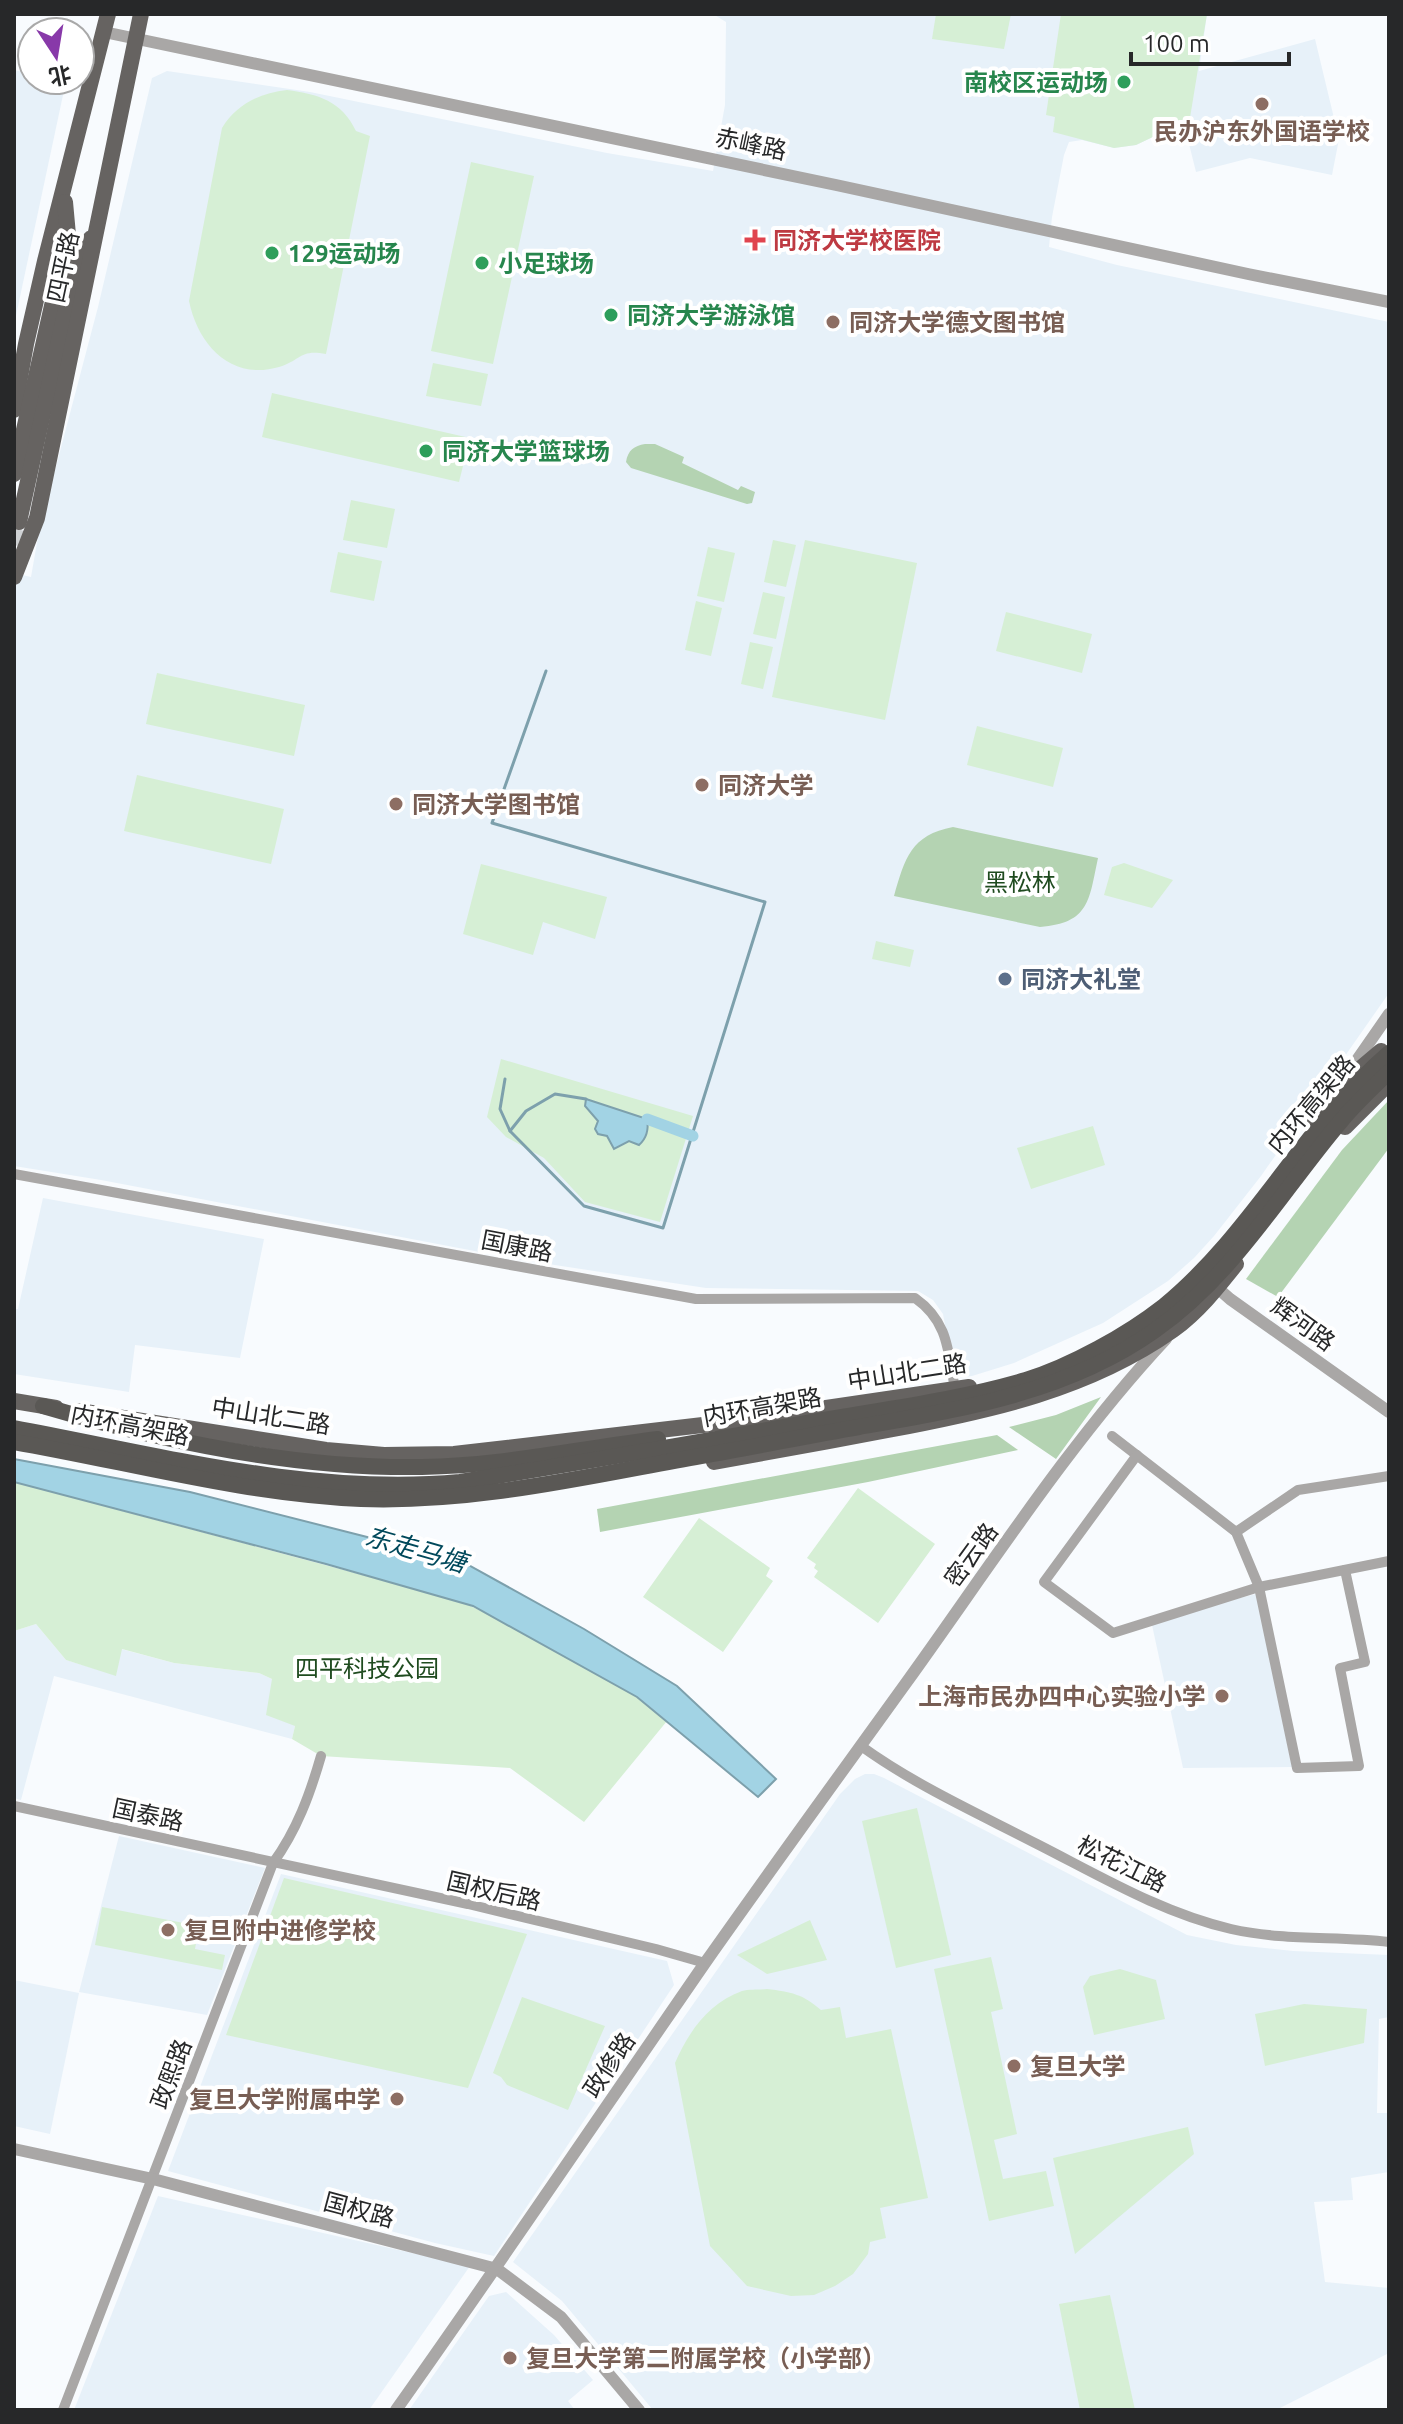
<svg xmlns="http://www.w3.org/2000/svg" width="1403" height="2424" font-family="Ubuntu,'Noto Sans SC',sans-serif">
  <rect width="100%" height="100%" fill="#f8fbfe"/>
  <g fill="#e7f1f9">
    <path d="M713,14H1207L1199,71L1315,39L1339,139L1332,175L1250,158L1196,172L1187,136L1157,135L1136,145L1114,148L1082,140L1069,142L1064,155L1052,217L1049,247L1117,265L1389,322V993L1261,1176L1214,1236L1194,1258L1168,1281L1103,1323L1014,1363L972,1376L955,1378L943,1314L933,1300L918,1291L706,1288L522,1260L101,1180L14,1166V573L31,577L39,531L98,307L152,78L167,71L310,92L607,153L713,171L725,105L726,22Z"/>
    <path d="M14,70L32,74V80L66,81L14,325Z"/>
    <path d="M43,1198L264,1239L240,1358L135,1345L129,1392L14,1374V1309H18Z"/>
    <path d="M1256,1594L1292,1767L1183,1768L1152,1625L1195,1609Z"/>
    <path d="M36,1624L66,1660L116,1675L121,1649L174,1663L259,1673L272,1679L295,1726L292,1739L54,1676L21,1800L14,1798V1631Z"/>
    <path d="M865,1774H874L884,1778L1187,1935L1236,1945L1293,1951L1389,1955V2017L1379,2019L1377,2113H1389V2172L1351,2178L1353,2200L1314,2202L1325,2282L1389,2288V2340L1387,2354L1276,2410H653L562,2301L513,2262L840,1794L855,1779Z"/>
    <path d="M119,1836L265,1868L207,2015L79,1992Z"/>
    <path d="M281,1874L667,1961L674,1985L494,2256L435,2243L168,2171Z"/>
    <path d="M14,1980L79,1993L50,2134L14,2126Z"/>
    <path d="M158,2196L470,2266L369,2410H74Z"/>
    <path d="M506,2292L554,2335L593,2380L568,2401L575,2410H409L489,2296Z"/>
  </g>
  <g fill="#d6efd5">
    <path d="M936,14H1011L1004,49L932,39Z"/>
    <path d="M1061,14H1207L1187,136L1157,135L1136,145L1114,148L1053,132L1055,117L1046,115Z"/>
    <path d="M287,90C318,94 342,101 356,131L370,136L326,354C299,349 302,360 279,367C231,381 198,345 189,301L222,128C237,104 260,93 287,90Z"/>
    <path d="M471,162L534,176L493,364L431,351Z"/>
    <path d="M433,363L488,374L481,406L426,396Z"/>
    <path d="M272,393L470,438L459,482L262,437Z"/>
    <path d="M351,500L395,509L387,548L343,540Z"/>
    <path d="M773,540L796,545L786,587L764,582Z"/>
    <path d="M805,540L917,563L885,720L772,697Z"/>
    <path d="M708,547L735,553L724,602L697,596Z"/>
    <path d="M338,552L382,561L374,601L330,592Z"/>
    <path d="M763,592L785,597L776,639L753,634Z"/>
    <path d="M696,601L722,608L711,656L685,650Z"/>
    <path d="M1006,612L1092,634L1082,673L996,651Z"/>
    <path d="M750,642L773,647L763,689L741,684Z"/>
    <path d="M157,673L305,705L294,756L146,724Z"/>
    <path d="M977,726L1063,748L1053,787L967,765Z"/>
    <path d="M137,775L284,809L271,864L124,831Z"/>
    <path d="M1124,863L1173,880L1152,908L1104,895L1112,867Z"/>
    <path d="M481,864L607,897L595,939L543,922L533,955L463,934Z"/>
    <path d="M876,941L914,950L910,967L872,959Z"/>
    <path d="M501,1059L693,1116L660,1222L585,1202L544,1158L506,1137L487,1117Z"/>
    <path d="M1093,1126L1105,1165L1031,1189L1017,1148Z"/>
    <path d="M14,1482L460,1601L502,1621L637,1697L667,1721L584,1822L510,1768L321,1756L292,1739L295,1726L266,1715L272,1679L259,1673L174,1663L122,1649L116,1676L66,1660L36,1624L14,1631Z"/>
    <path d="M858,1488L935,1544L878,1623L814,1577L818,1571L814,1568L816,1564L807,1558Z"/>
    <path d="M699,1518L770,1568L766,1576L773,1581L723,1652L643,1597Z"/>
    <path d="M917,1808L951,1955L896,1968L862,1821Z"/>
    <path d="M284,1878L527,1934L468,2088L226,2035Z"/>
    <path d="M102,1907L199,1926L195,1949L225,1955L222,1970L95,1945Z"/>
    <path d="M810,1920L827,1960L767,1974L737,1955Z"/>
    <path d="M991,1957L1003,2009L991,2012L1017,2134L994,2140L1003,2179L1046,2171L1054,2206L989,2221L934,1969Z"/>
    <path d="M1120,1969L1156,1980L1165,2019L1094,2035L1083,1987L1090,1976Z"/>
    <path d="M767,1989C791,1992 803,1994 821,2010L840,2007L846,2038L891,2029L928,2198L880,2208L886,2238L870,2242L868,2254L853,2274L835,2286L814,2295L791,2296L747,2286L710,2246L675,2063C688,2033 708,2003 742,1991C749,1989 759,1990 767,1989Z"/>
    <path d="M522,1997L605,2026L568,2110L507,2085L501,2077L493,2073Z"/>
    <path d="M1304,2004L1367,2009L1364,2043L1265,2066L1255,2014Z"/>
    <path d="M1188,2127L1194,2154L1075,2254L1053,2158Z"/>
    <path d="M1110,2295L1135,2410H1080L1059,2304Z"/>
  </g>
  <g fill="#b4d3b2">
    <path d="M645,444H655L684,457L682,463L738,490L741,486L755,492L752,503L747,504L631,468L626,462C628,450 634,446 645,444Z"/>
    <path d="M953,827L1098,858C1089,900 1090,923 1040,927L894,896C905,858 911,835 953,827Z"/>
    <path d="M1389,1100V1148L1278,1297L1246,1279L1342,1150Z"/>
    <path d="M1101,1397L1056,1459L1009,1427L1056,1415Z"/>
    <path d="M997,1435L1018,1450L868,1482L600,1532L597,1509Z"/>
  </g>
  <g fill="#a2d3e4" stroke="#7da0ac" stroke-width="2">
    <path d="M586,1099L647,1119C649,1130 647,1138 639,1145L629,1141L614,1149L607,1136L598,1134L595,1129L598,1121L585,1106Z"/>
    <path d="M14,1459L190,1492L442,1556L445,1552L584,1629L677,1686L776,1779L758,1797L637,1697L473,1606L326,1564L14,1482Z"/>
  </g>
  <g fill="none" stroke-linecap="round" stroke-linejoin="round">
    <g stroke="#7da0ac" stroke-width="3">
      <path d="M505,1079L500,1109L510,1131L584,1206L663,1228L765,902L492,823L546,671"/>
      <path d="M510,1131L526,1111L555,1094L586,1099"/>
    </g>
    <path stroke="#a2d3e4" stroke-width="11" d="M647,1119L693,1136"/>
    <path stroke="#ced1d3" stroke-width="16" stroke-dasharray="16 8" stroke-linecap="butt" d="M14,545L19,522"/>
    <g stroke="#a9a7a6" stroke-width="10">
      <path d="M14,1174L696,1299L915,1298C949,1322 948,1352 955,1389"/>
      <path d="M1112,1436L1236,1532L1259,1587L1389,1561"/>
      <path d="M1137,1455L1044,1582L1113,1633L1259,1587L1297,1768L1359,1766L1340,1668L1365,1662L1345,1570"/>
      <path d="M1236,1532L1298,1490L1389,1476"/>
      <path d="M861,1746C915,1785 977,1813 1037,1844C1100,1876 1162,1913 1231,1929C1284,1941 1336,1936 1389,1942"/>
      <path d="M14,1806L468,1904L656,1949L705,1963"/>
      <path d="M63,2410L273,1863C297,1830 310,1794 321,1756"/>
    </g>
    <g stroke="#a9a7a6" stroke-width="12">
      <path d="M104,32L836,185L1248,274L1389,302"/>
      <path d="M1348,1073L1389,1014"/>
      <path d="M1213,1284L1230,1299L1389,1412"/>
      <path d="M14,2149L153,2179L497,2269L561,2317L639,2410"/>
      <path d="M396,2410C501,2262 602,2112 705,1963C771,1869 839,1776 906,1683C989,1568 1069,1443 1166,1339"/>
    </g>
    <g stroke="#666361" stroke-width="16">
      <path d="M14,410L26,344L45,261L108,14"/>
      <path d="M14,474L68,235L65,202"/>
      <path d="M19,522L77,259L91,238"/>
      <path d="M14,577L37,518L141,14"/>
      <path d="M1315,1121L1355,1073L1381,1051"/>
      <path d="M1345,1127L1389,1083"/>
      <path d="M14,1401L56,1408"/>
      <path d="M79,1411L326,1450L384,1455L454,1454L737,1421L969,1387"/>
      <path d="M714,1462C773,1451 830,1441 888,1430C989,1411 1088,1390 1173,1330C1198,1312 1217,1288 1236,1264"/>
    </g>
    <g stroke="#5a5855" stroke-width="16">
      <path d="M43,1406C162,1441 297,1469 422,1467C501,1466 579,1449 658,1439"/>
      <path d="M14,1428C160,1455 310,1496 460,1482C580,1463 699,1442 818,1421C887,1409 958,1400 1026,1380C1071,1366 1127,1335 1164,1306C1252,1234 1303,1127 1389,1053"/>
      <path d="M14,1442C129,1462 244,1494 361,1499C476,1503 589,1476 701,1456C754,1447 806,1436 859,1427C962,1409 1066,1393 1154,1331C1233,1276 1280,1193 1341,1121C1356,1103 1373,1087 1389,1072"/>
    </g>
  </g>
  <g fill="#2e9e5b" stroke="#fff" stroke-width="3">
    <circle cx="1124" cy="82" r="8"/>
    <circle cx="272" cy="253" r="8"/>
    <circle cx="482" cy="263" r="8"/>
    <circle cx="611" cy="315" r="8"/>
    <circle cx="426" cy="451" r="8"/>
  </g>
  <g fill="#8d6e63" stroke="#fff" stroke-width="3">
    <circle cx="1262" cy="104" r="8"/>
    <circle cx="833" cy="322" r="8"/>
    <circle cx="702" cy="785" r="8"/>
    <circle cx="396" cy="804" r="8"/>
    <circle cx="1222" cy="1696" r="8"/>
    <circle cx="168" cy="1930" r="8"/>
    <circle cx="1014" cy="2066" r="8"/>
    <circle cx="397" cy="2099" r="8"/>
    <circle cx="510" cy="2358" r="8"/>
  </g>
  <path fill="#e0444e" stroke="#fff" stroke-width="3" d="M751 228h8v8h8v8h-8v8h-8v-8h-8v-8h8z"/>
  <circle fill="#5c6f8a" stroke="#fff" stroke-width="3" cx="1005" cy="979" r="8"/>
  <g text-anchor="middle" dominant-baseline="central" stroke-width="8" stroke-linejoin="round" paint-order="stroke">
    <g font-size="24" font-weight="bold" fill="#27864d" stroke="#fff" text-anchor="start">
      <text x="1108" y="82" text-anchor="end">南校区运动场</text>
      <text x="288" y="253">129运动场</text>
      <text x="498" y="263">小足球场</text>
      <text x="627" y="315">同济大学游泳馆</text>
      <text x="442" y="451">同济大学篮球场</text>
    </g>
    <g font-size="24" font-weight="bold" fill="#785e54" stroke="#fff" text-anchor="start">
      <text x="1262" y="131" text-anchor="middle">民办沪东外国语学校</text>
      <text x="849" y="322">同济大学德文图书馆</text>
      <text x="718" y="785">同济大学</text>
      <text x="412" y="804">同济大学图书馆</text>
      <text x="1206" y="1696" text-anchor="end">上海市民办四中心实验小学</text>
      <text x="184" y="1930">复旦附中进修学校</text>
      <text x="1030" y="2066">复旦大学</text>
      <text x="381" y="2099" text-anchor="end">复旦大学附属中学</text>
      <text x="526" y="2358">复旦大学第二附属学校（小学部）</text>
    </g>
    <g font-size="24" fill="#272829" stroke="#fff">
      <text transform="translate(751 144) rotate(12)">赤峰路</text>
      <text transform="translate(63 267) rotate(-78)">四平路</text>
      <text transform="translate(1311 1104) rotate(-50)">内环高架路</text>
      <text transform="translate(517 1246) rotate(11)">国康路</text>
      <text transform="translate(1303 1324) rotate(36)">辉河路</text>
      <text transform="translate(907 1372) rotate(-9)">中山北二路</text>
      <text transform="translate(762 1407) rotate(-10)">内环高架路</text>
      <text transform="translate(271 1416) rotate(9)">中山北二路</text>
      <text transform="translate(130 1425) rotate(11)">内环高架路</text>
      <text transform="translate(971 1555) rotate(-54)">密云路</text>
      <text transform="translate(148 1815) rotate(12)">国泰路</text>
      <text transform="translate(1122 1864) rotate(26)">松花江路</text>
      <text transform="translate(494 1891) rotate(13)">国权后路</text>
      <text transform="translate(609 2065) rotate(-56)">政修路</text>
      <text transform="translate(171 2074) rotate(-69)">政熙路</text>
      <text transform="translate(359 2210) rotate(15)">国权路</text>
    </g>
    <g font-size="24" font-weight="bold" fill="#be3a42" stroke="#fff" text-anchor="start">
      <text x="773" y="240">同济大学校医院</text>
    </g>
    <g font-size="24" fill="#1f4b1f" stroke="#fff">
      <text x="1020" y="882">黑松林</text>
      <text x="367" y="1668">四平科技公园</text>
    </g>
    <g font-size="24" font-weight="bold" fill="#4e5e75" stroke="#fff" text-anchor="start">
      <text x="1021" y="979">同济大礼堂</text>
    </g>
    <g font-size="26" font-style="italic" fill="#01495b" stroke="#fff">
      <text transform="translate(416 1549) rotate(16)">东走马塘</text>
    </g>
  </g>
  <rect width="1403" height="2424" fill="none" stroke="#272829" stroke-width="32"/>
  <g transform="translate(56 56) rotate(168)"><circle r="38" fill="#ffffff" stroke="#a9a9a9" stroke-width="2"/>
  <path d="M0-6L14 30L0 20L-14 30Z" fill="#8839a9"/>
  <text y="-12" font-size="22" font-weight="bold" text-anchor="middle" fill="#272829">北</text>
  </g>
  <path d="M1131 52v12h158v-12" fill="none" stroke="#272829" stroke-width="4"/>
  <text x="1143" y="52" font-size="24" fill="#272829" stroke="#ffffff" stroke-width="6" paint-order="stroke">100 m</text>
</svg>
